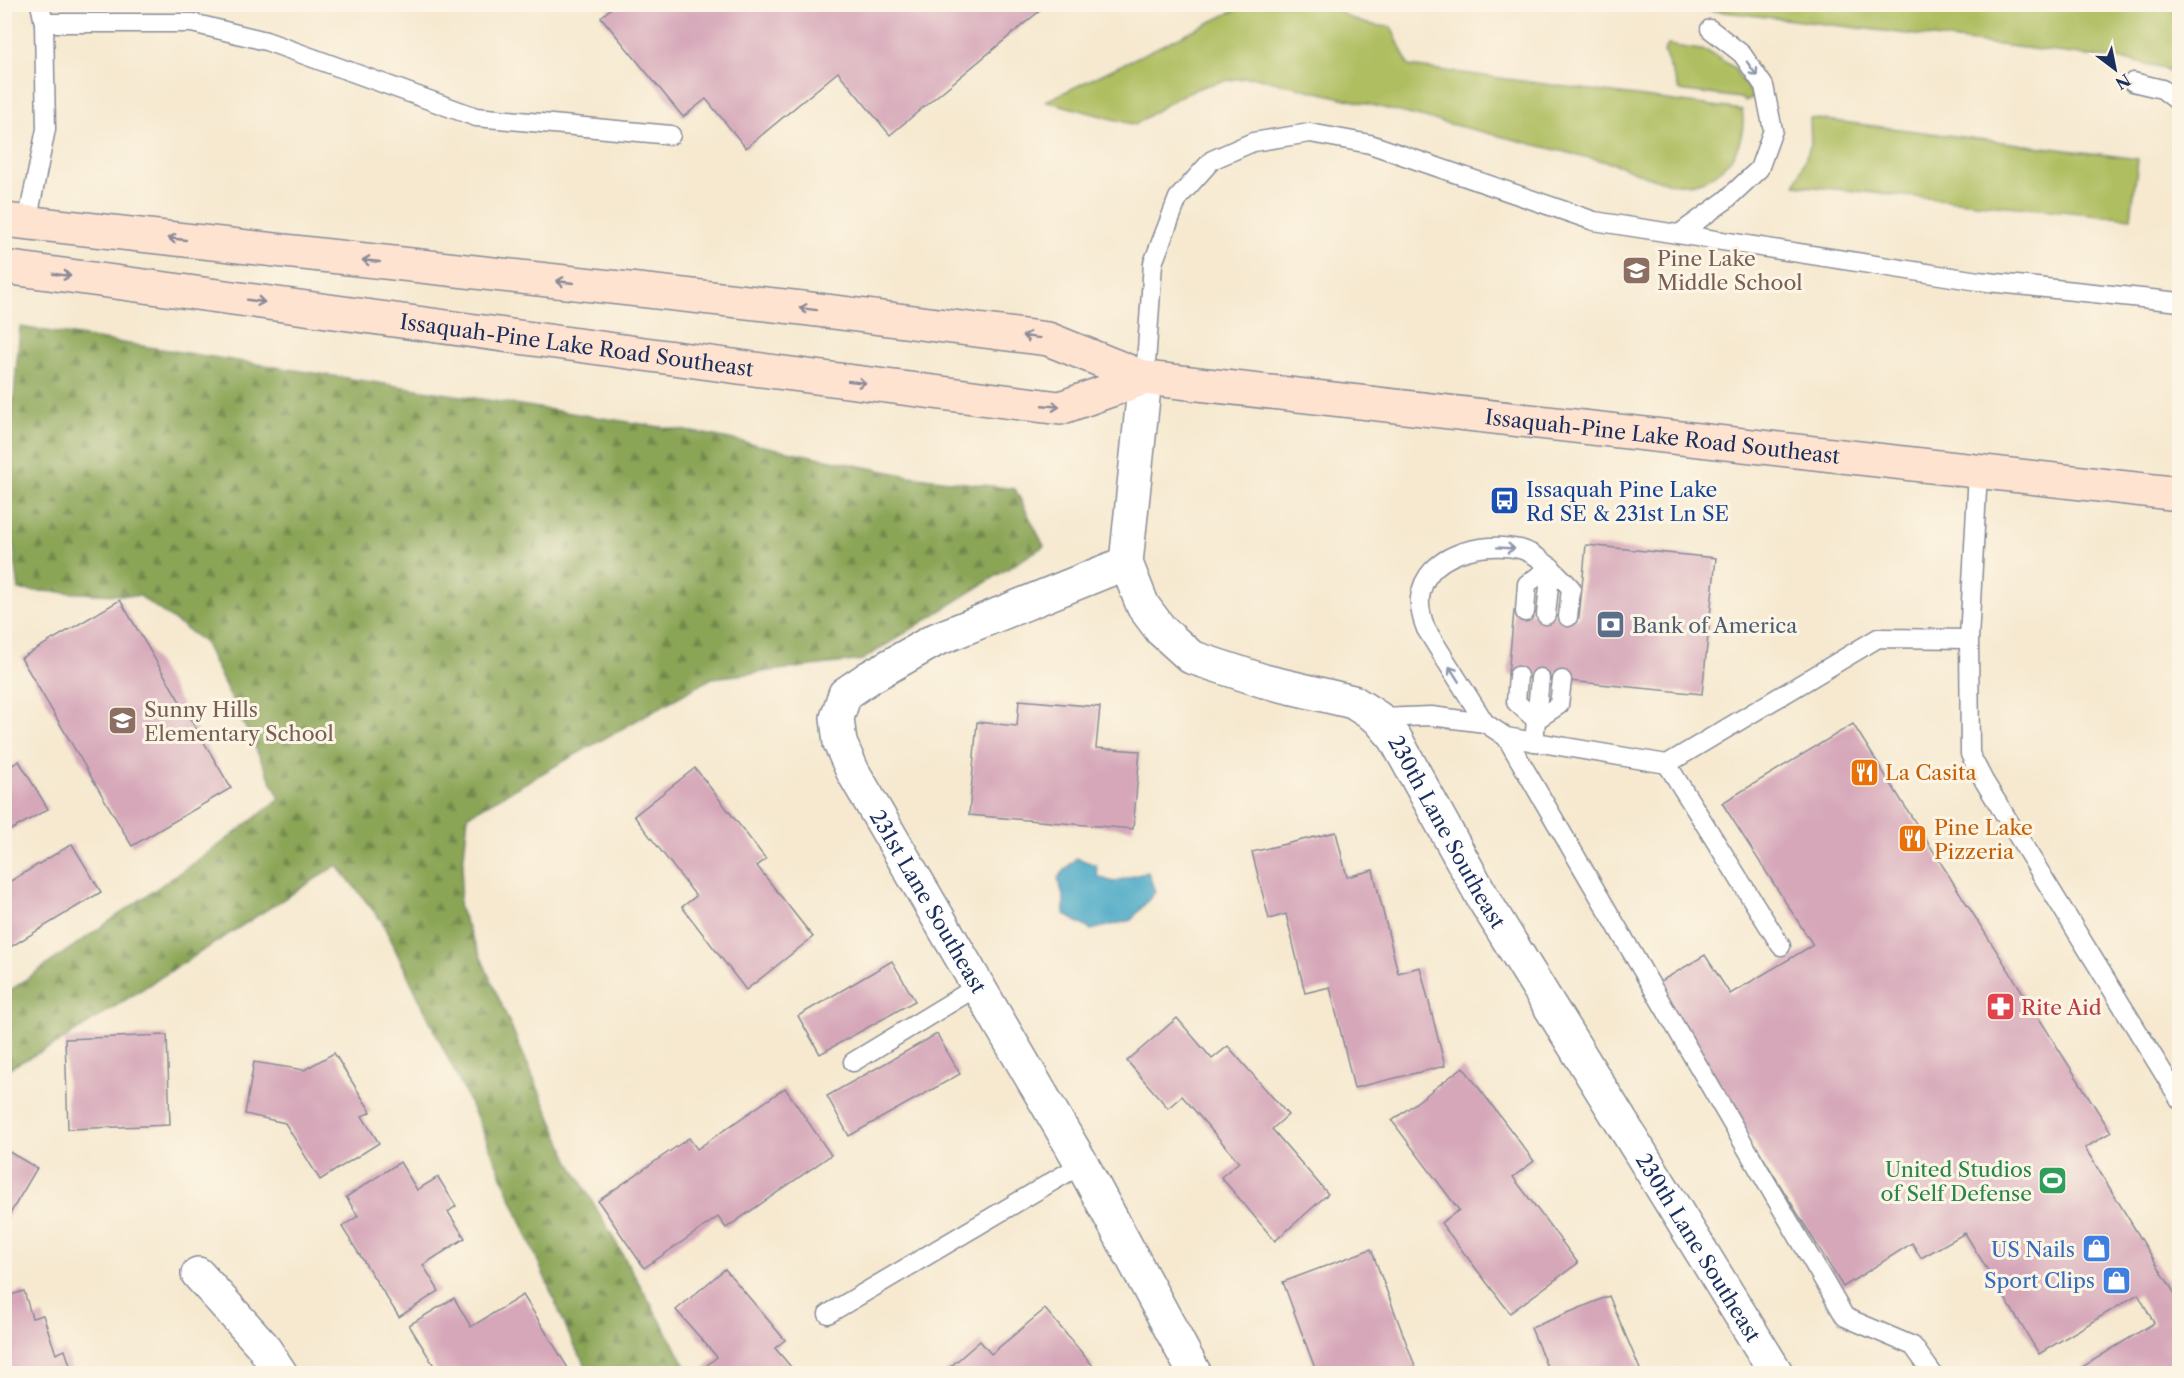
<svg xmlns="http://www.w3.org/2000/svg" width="2184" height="1378" font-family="'Libre Caslon Text',serif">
  <defs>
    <pattern id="forest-firs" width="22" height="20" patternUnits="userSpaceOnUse" patternTransform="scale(1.5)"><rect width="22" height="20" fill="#8ba557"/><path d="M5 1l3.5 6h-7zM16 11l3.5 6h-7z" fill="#71874b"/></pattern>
  </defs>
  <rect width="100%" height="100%" fill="#fcf5e5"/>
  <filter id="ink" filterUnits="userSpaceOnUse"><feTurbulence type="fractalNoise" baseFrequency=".0167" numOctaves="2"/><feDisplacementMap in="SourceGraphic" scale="12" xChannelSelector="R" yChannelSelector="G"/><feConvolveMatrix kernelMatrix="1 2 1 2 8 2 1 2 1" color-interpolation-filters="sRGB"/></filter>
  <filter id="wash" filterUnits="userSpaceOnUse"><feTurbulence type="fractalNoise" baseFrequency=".008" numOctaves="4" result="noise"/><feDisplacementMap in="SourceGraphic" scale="24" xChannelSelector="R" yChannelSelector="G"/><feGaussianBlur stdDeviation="1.35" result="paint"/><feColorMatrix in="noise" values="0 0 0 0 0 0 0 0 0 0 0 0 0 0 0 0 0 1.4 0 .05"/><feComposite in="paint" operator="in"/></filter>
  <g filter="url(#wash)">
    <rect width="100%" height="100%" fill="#f6e9d0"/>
    <g fill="#afbe61" stroke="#657660" stroke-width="1.5">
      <path d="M1330,4C1351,22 1365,25 1391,27L1409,66L1742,110C1749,148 1719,187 1678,184C1657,182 1635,171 1615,164L1255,77C1202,80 1178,95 1135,125L1046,101L1246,5Z"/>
      <path d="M1667,5H2179V78L2160,67L2132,61Z"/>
      <path d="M1668,45L1707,51L1733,67L1754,97L1745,101L1740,98L1679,90L1664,52Z"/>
      <path d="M1810,118L2138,159L2131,218L1795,185L1811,144Z"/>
    </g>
    <path fill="url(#forest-firs)" stroke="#536a5a" stroke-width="1.5" d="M20,327L705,434L909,476L1015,489L1044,546L862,660L712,678L468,815L459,907L570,1162L690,1373H590L573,1344L479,1122L381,920L337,865L56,1044L5,1070V994L222,843L280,799L204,642L140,596L19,590L6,488Z"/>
    <path fill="#47a8c6" stroke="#316c92" stroke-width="1.5" d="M1076,858L1096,865L1098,877L1113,882L1148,872L1155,892L1131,920L1091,930L1064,914V899L1058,878Z"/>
    <g id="blocks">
      <g fill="#d6a7b9">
        <path d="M616,4H1048L890,135L838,72L746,148L706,99L683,117L601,17Z"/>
        <path d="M1586,545L1716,558L1702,694L1508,675L1514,611L1579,618Z"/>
        <path d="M120,600L231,788L132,846L21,658Z"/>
        <path d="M1019,700L1100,707L1096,748L1140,751L1133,829L969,815L977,722L1017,726Z"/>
        <path d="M1853,724L2111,1132L2085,1148L2180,1302V1374H2071L2154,1323L2138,1294L2039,1354L1965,1233L1921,1258L1912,1243L1843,1287L1656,984L1705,955L1730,994L1813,945L1722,803Z"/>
        <path d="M19,761L48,809L4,834V770Z"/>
        <path d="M695,768L766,859L757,866L813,937L746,990L682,907L696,896L634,816Z"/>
        <path d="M1336,832L1347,877L1373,870L1398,973L1420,967L1445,1066L1354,1088L1330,987L1305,993L1286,914L1269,919L1252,852Z"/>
        <path d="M72,844L101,892L4,951V885Z"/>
        <path d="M892,961L915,1001L820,1054L798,1016Z"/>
        <path d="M1177,1018L1212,1059L1228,1046L1288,1115L1272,1129L1328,1194L1275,1241L1221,1177L1239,1162L1182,1096L1168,1108L1127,1061Z"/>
        <path d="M937,1034L960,1074L849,1136L827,1096Z"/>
        <path d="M167,1035L170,1125L68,1129L65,1039Z"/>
        <path d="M334,1053L371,1112L362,1116L379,1143L320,1180L285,1123L245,1114L254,1062L304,1070Z"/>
        <path d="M1463,1067L1534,1161L1513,1177L1578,1263L1510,1313L1441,1223L1459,1210L1392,1121Z"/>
        <path d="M785,1088L831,1155L726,1228L718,1217L644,1268L598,1201L689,1138L697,1149Z"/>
        <path d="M4,1149L37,1168L4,1224Z"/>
        <path d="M400,1162L417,1190L438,1177L456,1206L448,1212L465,1238L423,1265L439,1291L399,1317L342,1227L358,1216L346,1197Z"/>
        <path d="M1371,1249L1418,1374H1317L1283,1282Z"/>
        <path d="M725,1269L785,1340L775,1348L797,1374L699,1372L717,1357L676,1310Z"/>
        <path d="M24,1291L32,1318L43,1315L56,1354L65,1350L73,1374H4V1297Z"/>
        <path d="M523,1295L568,1368L559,1374H439L409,1325L454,1298L471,1327Z"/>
        <path d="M1609,1296L1642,1374H1550L1531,1328Z"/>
        <path d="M1045,1309L1093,1366L1084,1374H942L980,1341L991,1354Z"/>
      </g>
    </g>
  </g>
  <g filter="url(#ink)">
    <use href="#blocks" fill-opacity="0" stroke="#888c97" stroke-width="1.5"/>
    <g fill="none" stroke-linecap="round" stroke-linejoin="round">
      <defs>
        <g id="service">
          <path d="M44,23H192L266,41L476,117L671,135"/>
          <path d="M2133,82L2162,89L2180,103"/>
          <path d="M27,223L46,129L44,23L40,4"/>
          <path d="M1679,234L1726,200L1759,169L1773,130L1764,86L1742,54L1710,29"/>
          <path d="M1145,378L1153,263L1178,198L1212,160L1253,142L1310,133L1370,144L1594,221L1978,281L2180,302"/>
          <path d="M1978,472L1969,639L1970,754L1984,781L2180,1100"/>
          <path d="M1525,612L1527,584L1551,567"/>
          <path d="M1546,615L1551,567"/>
          <path d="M1518,676L1516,702L1536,720"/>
          <path d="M1378,718L1431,716L1485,723L1506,737L1667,764L1878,638L1969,639"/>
          <path d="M1536,720L1559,705L1562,680"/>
          <path d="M1485,723L1426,629C1422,619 1419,609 1420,598C1425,553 1484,541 1520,549C1539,554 1558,574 1571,588L1568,617"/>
          <path d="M1506,737L1845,1317L1913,1346L1933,1374"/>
          <path d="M1534,742L1540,678"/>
          <path d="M1667,764L1781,946"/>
          <path d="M853,1062L978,986"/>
          <path d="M828,1314L1082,1164"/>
        </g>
        <g id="minor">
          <path id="s1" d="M1145,378L1126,563L1143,606L1161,630L1191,657L1264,681L1353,702L1378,718L1395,738L1483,898L1777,1374"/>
          <path id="s2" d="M1126,563L935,640L870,677L845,694L837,718L840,743L853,772L1082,1164L1195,1374"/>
          <path d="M198,1274L262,1345L281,1374"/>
        </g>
        <g id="secondary">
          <path id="s3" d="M4,220L802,308L1048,339L1145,378L2180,494"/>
          <path id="s4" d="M4,267L784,373L1060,408L1145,378"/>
        </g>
      </defs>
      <use href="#service" stroke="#888c97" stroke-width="21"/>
      <use href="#minor" stroke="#888c97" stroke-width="36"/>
      <use href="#secondary" stroke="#888c97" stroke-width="36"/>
      <use href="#service" stroke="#fff" stroke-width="18"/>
      <use href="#minor" stroke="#fff" stroke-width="33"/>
      <use href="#secondary" stroke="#fee3d1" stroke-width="33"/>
    </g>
    <defs><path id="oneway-shaft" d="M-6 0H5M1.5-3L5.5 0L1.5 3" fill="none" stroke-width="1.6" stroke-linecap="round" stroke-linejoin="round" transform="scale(1.5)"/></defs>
    <g stroke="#8d97ae">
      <use href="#oneway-shaft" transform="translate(1752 69) rotate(55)"/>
      <use href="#oneway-shaft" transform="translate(1506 548) rotate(4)"/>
      <use href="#oneway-shaft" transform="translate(1454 674) rotate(-122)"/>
    </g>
    <g stroke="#8c8998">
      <use href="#oneway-shaft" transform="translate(177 239) rotate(-174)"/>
      <use href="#oneway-shaft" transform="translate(371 261) rotate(-174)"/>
      <use href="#oneway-shaft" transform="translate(62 275) rotate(8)"/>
      <use href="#oneway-shaft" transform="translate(565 282) rotate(-174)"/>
      <use href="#oneway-shaft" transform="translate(256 301) rotate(8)"/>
      <use href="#oneway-shaft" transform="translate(808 309) rotate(-173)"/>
      <use href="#oneway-shaft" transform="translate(1031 337) rotate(-173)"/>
      <use href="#oneway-shaft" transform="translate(857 382) rotate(7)"/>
      <use href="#oneway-shaft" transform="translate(1051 406) rotate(5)"/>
    </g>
  </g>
  <defs>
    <symbol id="school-square" viewBox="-11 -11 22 22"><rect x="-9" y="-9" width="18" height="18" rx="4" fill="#8d6e63" stroke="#fcf5e5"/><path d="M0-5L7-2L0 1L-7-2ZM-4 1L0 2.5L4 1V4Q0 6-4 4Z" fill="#fff"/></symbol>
    <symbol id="bus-square" viewBox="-11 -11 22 22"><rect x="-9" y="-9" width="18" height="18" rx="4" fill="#1a4fb4" stroke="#fcf5e5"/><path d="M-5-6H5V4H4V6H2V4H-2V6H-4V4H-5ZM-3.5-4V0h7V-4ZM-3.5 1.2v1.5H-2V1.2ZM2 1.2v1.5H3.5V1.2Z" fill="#fff"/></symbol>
    <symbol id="bank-square" viewBox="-11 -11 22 22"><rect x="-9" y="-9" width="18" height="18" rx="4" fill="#5c6f8a" stroke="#fcf5e5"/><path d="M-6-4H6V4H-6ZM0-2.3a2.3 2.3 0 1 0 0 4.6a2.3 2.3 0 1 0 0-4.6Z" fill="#fff"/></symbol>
    <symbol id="restaurant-square" viewBox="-11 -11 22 22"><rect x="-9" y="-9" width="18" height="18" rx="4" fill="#e8710a" stroke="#fcf5e5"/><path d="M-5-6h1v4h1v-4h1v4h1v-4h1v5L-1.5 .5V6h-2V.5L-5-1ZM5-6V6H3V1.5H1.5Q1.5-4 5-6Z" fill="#fff"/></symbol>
    <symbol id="pharmacy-square" viewBox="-11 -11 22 22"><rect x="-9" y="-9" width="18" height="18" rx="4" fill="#e0444e" stroke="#fcf5e5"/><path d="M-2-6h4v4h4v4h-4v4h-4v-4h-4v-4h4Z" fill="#fff"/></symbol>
    <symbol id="stadium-square" viewBox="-11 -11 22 22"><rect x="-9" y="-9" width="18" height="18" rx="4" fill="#2e9e5b" stroke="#fcf5e5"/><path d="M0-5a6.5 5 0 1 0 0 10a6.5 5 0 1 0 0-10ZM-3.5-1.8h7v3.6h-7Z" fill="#fff"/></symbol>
    <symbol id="shop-square" viewBox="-11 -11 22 22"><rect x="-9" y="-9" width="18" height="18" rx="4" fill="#3f7fe0" stroke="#fcf5e5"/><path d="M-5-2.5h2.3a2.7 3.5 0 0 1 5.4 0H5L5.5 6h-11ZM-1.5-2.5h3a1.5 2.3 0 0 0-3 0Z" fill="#fff"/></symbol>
  </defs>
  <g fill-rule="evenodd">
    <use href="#school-square" x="1620" y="254" width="33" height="33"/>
    <use href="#bus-square" x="1488" y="484" width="33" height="33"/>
    <use href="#bank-square" x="1594" y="608" width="33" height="33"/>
    <use href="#school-square" x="106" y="704" width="33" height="33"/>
    <use href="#restaurant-square" x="1848" y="756" width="33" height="33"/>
    <use href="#restaurant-square" x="1896" y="822" width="33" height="33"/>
    <use href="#pharmacy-square" x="1984" y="990" width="33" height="33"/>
    <use href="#stadium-square" x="2036" y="1164" width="33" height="33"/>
    <use href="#shop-square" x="2080" y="1232" width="33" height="33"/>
    <use href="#shop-square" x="2100" y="1264" width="33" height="33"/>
  </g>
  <g text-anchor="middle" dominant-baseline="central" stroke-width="6" stroke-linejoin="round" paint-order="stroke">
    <g font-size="21" fill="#785e54" stroke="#fcf5e5" text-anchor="start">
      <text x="1657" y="258">Pine Lake<tspan x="1657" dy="24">Middle School</tspan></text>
      <text x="144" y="709">Sunny Hills<tspan x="144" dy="24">Elementary School</tspan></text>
    </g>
    <g font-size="21" fill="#1b2f5e" stroke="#fcf5e5">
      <text stroke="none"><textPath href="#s4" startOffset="578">Issaquah-Pine Lake Road Southeast</textPath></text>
      <text stroke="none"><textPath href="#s3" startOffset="1676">Issaquah-Pine Lake Road Southeast</textPath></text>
      <text stroke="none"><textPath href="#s1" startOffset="634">230th Lane Southeast</textPath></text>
      <text stroke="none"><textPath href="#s2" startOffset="543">231st Lane Southeast</textPath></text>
      <text stroke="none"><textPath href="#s1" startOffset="1120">230th Lane Southeast</textPath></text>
    </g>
    <g font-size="21" fill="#164399" stroke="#fcf5e5" text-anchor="start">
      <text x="1526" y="489">Issaquah Pine Lake<tspan x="1526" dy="24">Rd SE &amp; 231st Ln SE</tspan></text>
    </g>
    <g font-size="21" fill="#4e5e75" stroke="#fcf5e5" text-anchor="start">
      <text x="1632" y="625">Bank of America</text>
    </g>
    <g font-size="21" fill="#c56008" stroke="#fcf5e5" text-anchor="start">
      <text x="1885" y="772">La Casita</text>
      <text x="1934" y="827">Pine Lake<tspan x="1934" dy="24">Pizzeria</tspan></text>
    </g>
    <g font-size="21" fill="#be3a42" stroke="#fcf5e5" text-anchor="start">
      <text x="2021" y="1007">Rite Aid</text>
    </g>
    <g font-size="21" fill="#27864d" stroke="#fcf5e5" text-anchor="end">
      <text x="2032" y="1169">United Studios<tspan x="2032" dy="24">of Self Defense</tspan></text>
    </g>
    <g font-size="21" fill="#366cbe" stroke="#fcf5e5" text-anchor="end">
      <text x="2075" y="1249">US Nails</text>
      <text x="2095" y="1280">Sport Clips</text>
    </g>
  </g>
  <rect width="2184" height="1378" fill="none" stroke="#fcf5e5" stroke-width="24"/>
  <g transform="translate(2115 69) rotate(148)" stroke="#fcf5e5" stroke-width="4.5" paint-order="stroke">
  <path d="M0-4.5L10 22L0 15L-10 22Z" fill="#1b2f5e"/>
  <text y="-9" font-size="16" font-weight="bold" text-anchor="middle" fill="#1b2f5e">N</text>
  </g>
</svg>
